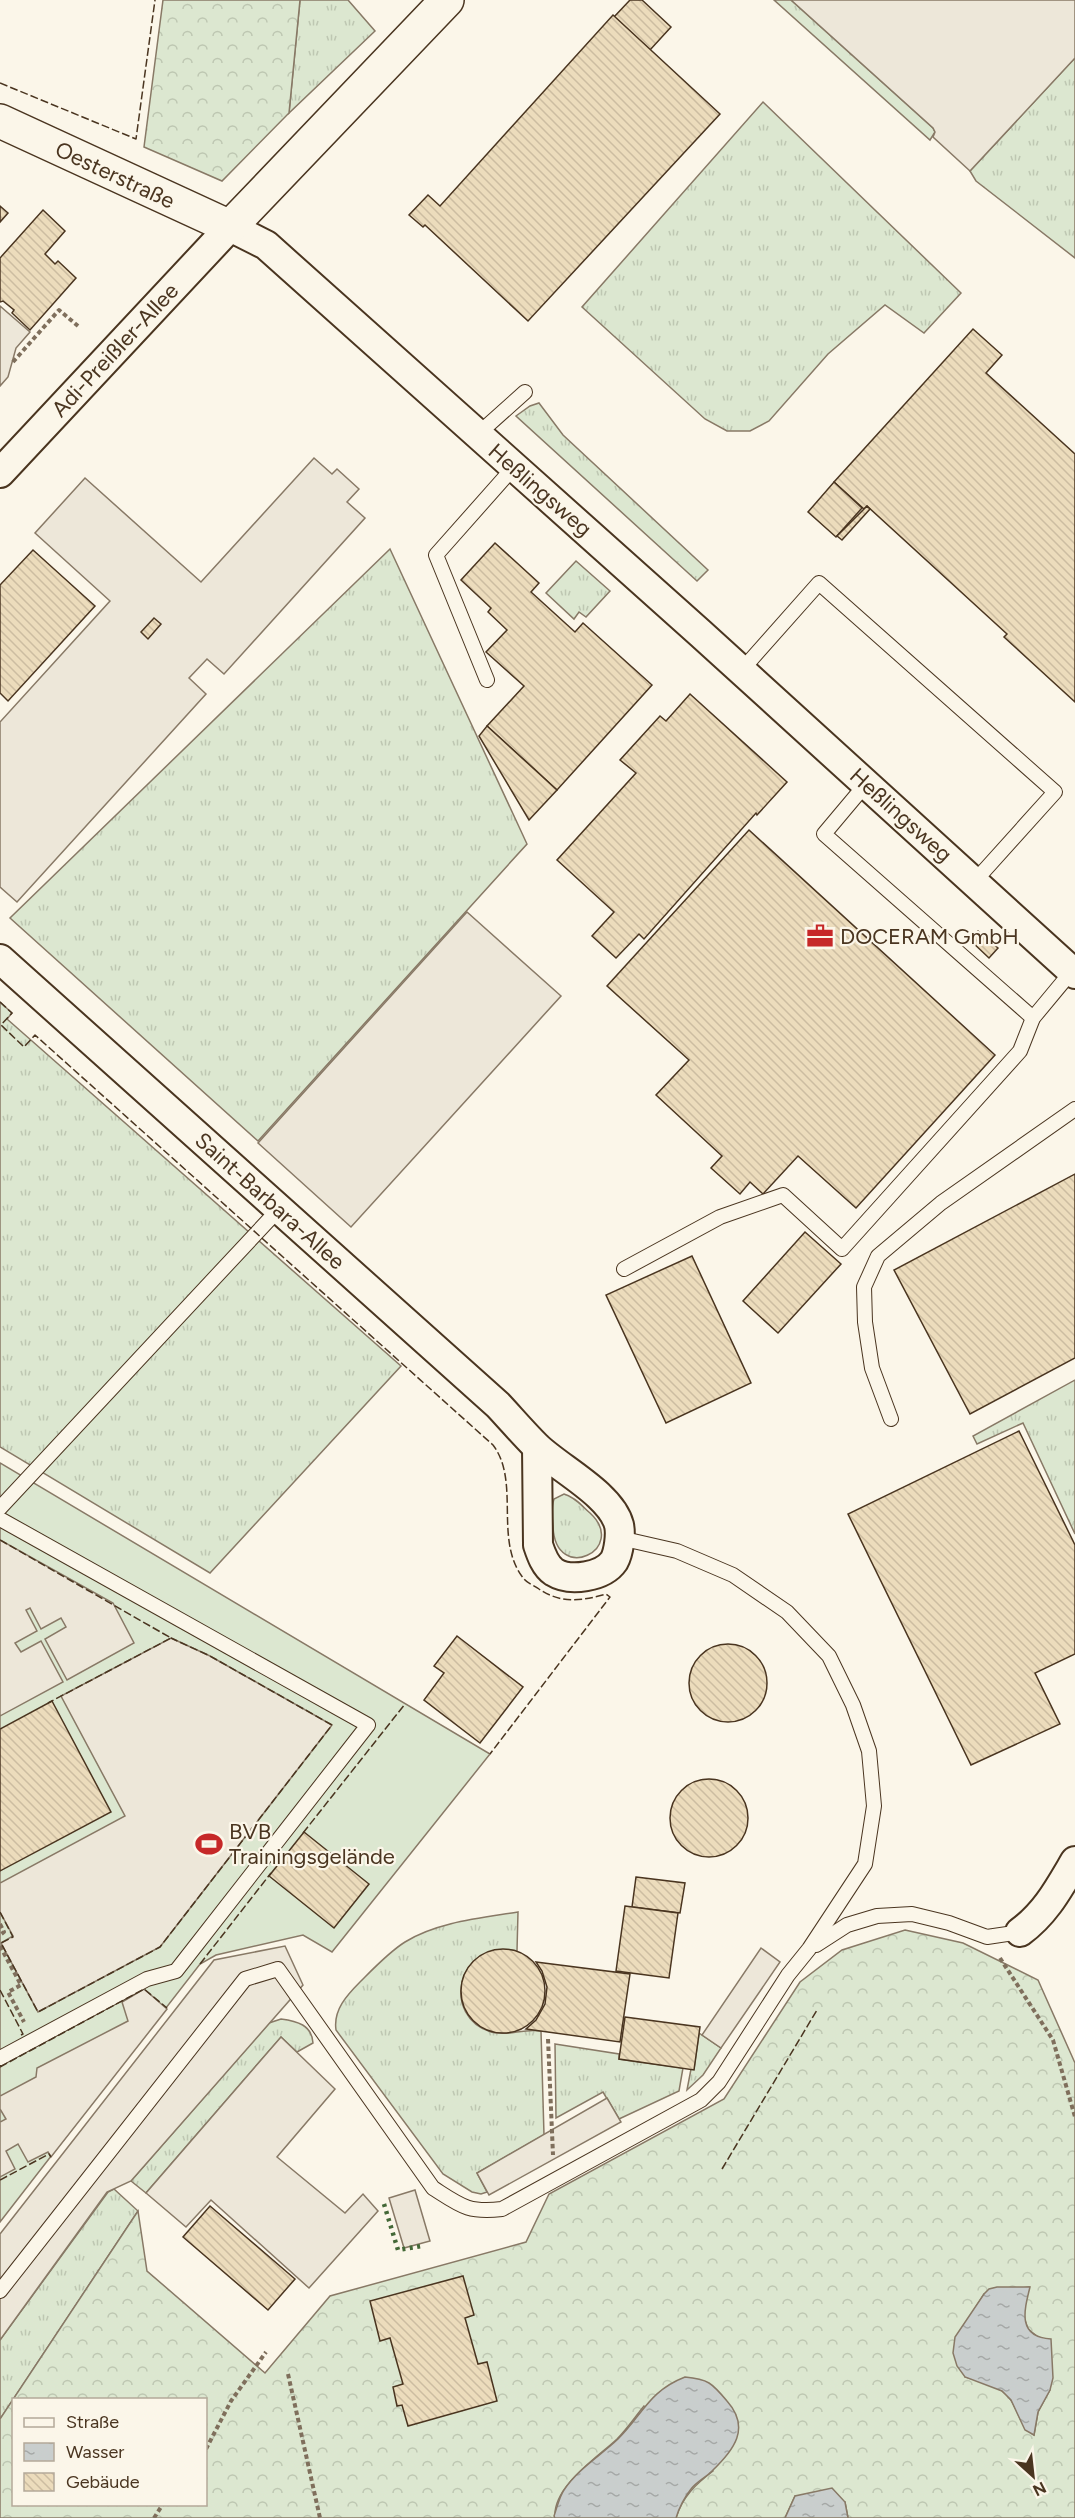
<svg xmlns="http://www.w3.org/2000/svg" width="1075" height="2518" font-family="Figtree,sans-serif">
  <defs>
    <pattern id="grass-tufts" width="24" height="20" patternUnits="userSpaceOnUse" patternTransform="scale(1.5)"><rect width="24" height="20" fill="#dce7d0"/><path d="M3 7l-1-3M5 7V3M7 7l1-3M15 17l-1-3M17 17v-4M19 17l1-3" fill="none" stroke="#bec7b2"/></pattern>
    <pattern id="forest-crowns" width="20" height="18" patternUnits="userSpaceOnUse" patternTransform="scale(1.5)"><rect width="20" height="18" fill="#dce7d0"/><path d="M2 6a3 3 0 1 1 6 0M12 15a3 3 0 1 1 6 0" fill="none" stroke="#bec7b2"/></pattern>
    <pattern id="water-ripples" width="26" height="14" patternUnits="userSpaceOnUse" patternTransform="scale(1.5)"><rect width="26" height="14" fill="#c9cecd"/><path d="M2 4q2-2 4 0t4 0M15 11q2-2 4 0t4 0" fill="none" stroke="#a5a8a6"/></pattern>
    <pattern id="building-back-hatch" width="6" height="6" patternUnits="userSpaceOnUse" patternTransform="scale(1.5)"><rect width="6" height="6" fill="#ecdcbc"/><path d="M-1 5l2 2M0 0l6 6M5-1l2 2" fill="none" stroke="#ccbda1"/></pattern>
  </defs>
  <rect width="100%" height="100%" fill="#fbf6e9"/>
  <g fill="url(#grass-tufts)" stroke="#887966" stroke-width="1.5">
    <path d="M300,0H348L375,31L289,113Z"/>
    <path d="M774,0H791L933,128L935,132L930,140Z"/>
    <path d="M1075,58V258L976,181L970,171Z"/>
    <path d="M763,102L961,293L924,333L885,305L828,354L769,421L750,431H727L705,419L582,307Z"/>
    <path d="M539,403L563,435L708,570L697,581L516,416L530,406Z"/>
    <path d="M390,549L527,844L258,1141L10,918Z"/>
    <path d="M576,561L610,591L586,617L579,612L574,619L546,593Z"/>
    <path d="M0,1002L12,1013L7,1019L401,1366L210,1573L0,1447Z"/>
    <path d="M1075,1380V1534L1023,1423L977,1444L973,1436Z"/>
    <path d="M564,1494C575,1497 582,1506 590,1513C629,1549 556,1585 553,1527C552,1518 551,1508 554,1499Z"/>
    <path d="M518,1912L517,1951C454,1941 442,2017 491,2032C507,2037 523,2028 541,2031L544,2135L477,2173L487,2192L481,2194L472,2192L443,2174L336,2030C333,2010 347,1995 360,1982C374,1968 389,1952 405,1942C437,1922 481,1918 518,1912Z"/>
    <path d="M281,2019C297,2021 312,2025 313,2043L297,2052L281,2037L146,2193L131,2181L269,2023Z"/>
    <path d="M699,2033L721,2048L703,2075L687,2090L691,2069H694Z"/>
    <path d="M555,2044L619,2054V2059L683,2068L679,2091L619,2119L603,2092L556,2118Z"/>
    <path d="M114,2189L138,2211L0,2419V2340L108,2192Z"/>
  </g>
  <g fill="url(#forest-crowns)" stroke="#887966" stroke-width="1.5" fill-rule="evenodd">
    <path d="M163,0H300L289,113L222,181L144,147Z"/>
    <path d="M905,1930L963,1943L1038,1980L1075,2063V2518H848L845,2502L795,2496L785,2518H676C682,2497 696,2484 713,2471L644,2406C635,2417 627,2429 617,2439C597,2458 552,2487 555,2518H0V2419L138,2211L147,2271L265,2373L330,2296L526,2242L549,2194L724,2099L800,1982L842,1950ZM1029,2287L1023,2314L1028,2329L1039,2338L1050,2390L1038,2412L1034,2435C1017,2425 1018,2401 1001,2390C991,2383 977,2380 965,2377L966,2323L984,2294ZM14,2400H206V2504H14Z"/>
  </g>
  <path fill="#dce7d0" stroke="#887966" stroke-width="1.5" d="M0,1463L490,1754L332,1952L303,1935L216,1955L200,1964L0,2222Z"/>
  <g fill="#ede7d9" stroke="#887966" stroke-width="1.5">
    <path d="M791,0H1075V58L970,171L933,137L935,132L933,128Z"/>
    <path d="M0,306L30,332L16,348L8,377L0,386Z"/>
    <path d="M314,458L332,474L337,469L359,489L347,502L365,518L224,674L207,659L189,678L206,694L17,902L0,887V722L110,601L35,533L85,478L201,582Z"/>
    <path d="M467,912L561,996L351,1227L258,1143Z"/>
    <path d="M0,1540L113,1603L134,1643L67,1680L45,1639L66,1627L61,1618L41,1629L30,1608L26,1610L37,1631L15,1643L21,1652L41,1641L63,1682L0,1716Z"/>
    <path d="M171,1638L210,1656L332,1725L160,1947L38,2012L1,1943L13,1936L0,1912V1883L125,1816L61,1696Z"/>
    <path d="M285,1946L303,1985L131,2181L107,2192L0,2340V2234L214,1960Z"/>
    <path d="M761,1948L780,1962L721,2048L702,2035Z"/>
    <path d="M144,1989L167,2009L51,2157L48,2152L28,2162L18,2144L6,2151L15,2169L0,2177V2122L6,2119L0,2109V2096L36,2077L37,2068L128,2021L122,2002Z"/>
    <path d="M281,2037L335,2089L277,2157L345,2213L363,2194L378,2211L309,2288L211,2200L186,2227L146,2193Z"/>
    <path d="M607,2098L621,2122L489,2195L477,2173Z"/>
    <path d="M415,2190L430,2241L404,2248L389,2198Z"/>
  </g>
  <g fill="url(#water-ripples)" stroke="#887966" stroke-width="1.5">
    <path d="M997,2287H1030C1024,2311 1017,2337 1051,2339L1053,2378L1050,2390L1038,2412L1034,2435L1025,2430L1011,2400L1002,2391L965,2377L957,2366L953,2353L955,2337L984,2294L989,2289Z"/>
    <path d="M685,2377C708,2379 712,2383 727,2401C751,2428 734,2450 712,2471C705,2478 696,2482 691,2489C684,2498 679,2508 676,2518H555L554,2516C557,2508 559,2497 564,2490C578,2469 600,2456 618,2439C643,2414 649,2391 685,2377Z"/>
    <path d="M832,2488L845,2502L848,2518H785L795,2496Z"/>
  </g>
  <g fill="url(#building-back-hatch)" stroke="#4a3520" stroke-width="1.5">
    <path d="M630,0H642L671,27L650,50L614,17Z"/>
    <path d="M613,15L720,114L528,321L425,225L423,227L409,215L428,195L440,206Z"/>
    <path d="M0,206L8,213L0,222Z"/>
    <path d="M43,210L65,231L45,254L55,264L58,261L76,278L30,330L12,313L14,310L3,301L0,302V258Z"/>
    <path d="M973,329L1002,355L986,373L1075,454V702L1004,637L1007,634L867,506L864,509L834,482Z"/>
    <path d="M834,482L862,508L836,537L808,512Z"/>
    <path d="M867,506L870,509L842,540L837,536Z"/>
    <path d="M495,543L539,583L531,592L575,632L583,623L652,685L557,790L487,726L524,686L486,652L507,630L488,612L491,608L461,580Z"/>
    <path d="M33,550L95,606L8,701L0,693V585Z"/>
    <path d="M154,618L161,624L148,639L141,632Z"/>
    <path d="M690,694L787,782L757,815L756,813L644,939L639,934L616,958L592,936L614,912L557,860L636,773L620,760L660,716L666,721Z"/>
    <path d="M487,726L557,790L529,820L479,736Z"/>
    <path d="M749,830L995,1055L856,1208L798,1156L763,1194L750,1182L740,1194L711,1168L722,1156L656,1095L689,1060L607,986Z"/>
    <path d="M978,931L998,948L989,958L970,940Z"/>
    <path d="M1075,1174V1358L970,1414L894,1270Z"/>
    <path d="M805,1232L841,1264L778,1333L743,1301Z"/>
    <path d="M692,1256L751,1383L666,1423L606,1295Z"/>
    <path d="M1019,1431L1075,1545V1654L1035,1673L1060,1724L971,1765L848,1514Z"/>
    <path d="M457,1636L523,1687L480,1743L424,1700L444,1673L434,1666Z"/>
    <circle cx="728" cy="1683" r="39"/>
    <path d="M52,1701L111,1812L0,1871V1729Z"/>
    <circle cx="709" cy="1818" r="39"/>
    <path d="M304,1832L369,1884L334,1928L269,1876Z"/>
    <path d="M636,1877L685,1883L680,1913L632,1907Z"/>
    <path d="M625,1906L678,1913L669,1978L616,1971Z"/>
    <circle cx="503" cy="1991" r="42"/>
    <path d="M536,1962L630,1974L620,2042L526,2029L536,2020L545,2004L547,1987L542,1971Z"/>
    <path d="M625,2017L700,2027L694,2070L619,2059Z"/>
    <path d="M210,2206L295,2279L268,2310L183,2237Z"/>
    <path d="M463,2276L474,2315L465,2318L478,2364L487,2362L497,2401L408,2426L402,2405L397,2406L393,2387L403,2384L390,2338L380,2341L370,2301Z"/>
  </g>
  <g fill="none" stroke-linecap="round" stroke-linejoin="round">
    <defs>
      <g id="lane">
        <path d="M477,435L525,392"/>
        <path d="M741,671L819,583L1055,792L974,882"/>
        <path d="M487,680L436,555L514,467"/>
        <path d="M866,784L824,834L1033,1018"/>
        <path d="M624,1269L720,1217L783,1195L842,1249L1020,1051L1033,1018L1072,971"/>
        <path d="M891,1419L872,1368L865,1322L864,1287L878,1256L941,1203L1075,1109"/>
        <path d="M0,1508L279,1209"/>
        <path d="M0,1519L368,1725L176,1971L147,1979L0,2058"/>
        <path d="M816,1945L847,1925L877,1916L912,1914L949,1923L987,1937L1020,1932"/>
        <path d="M0,2291L245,1979L278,1969L433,2188C461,2206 468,2213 502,2209L701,2100L719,2082L788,1975L809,1949L865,1864L874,1806L869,1751L853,1705L829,1656L787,1612L733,1575L677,1551L620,1538"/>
      </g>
      <g id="street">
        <path d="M0,473L230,227L266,245L700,633L1075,974"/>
        <path d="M0,959L498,1405C511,1419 523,1433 536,1446C558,1468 611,1494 619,1525C621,1534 619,1552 614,1561C603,1577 570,1582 554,1572C545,1566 541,1554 538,1545L537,1447"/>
        <path d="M1020,1932C1046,1913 1059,1888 1075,1861"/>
      </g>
      <path id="secondary" d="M0,121L230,227L447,0"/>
    </defs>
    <use href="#lane" stroke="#4a3520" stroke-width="16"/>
    <use href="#street" stroke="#4a3520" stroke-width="32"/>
    <use href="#secondary" stroke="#4a3520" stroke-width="36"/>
    <g stroke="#7f6f5c" stroke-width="4" stroke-dasharray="4.5 3" stroke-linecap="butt">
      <path d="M13,362L59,310L78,326"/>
      <path d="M0,1924L4,1932L0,1935"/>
      <path d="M0,1946L21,1985L8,1992L24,2022"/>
      <path d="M1000,1958L1053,2040L1075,2117"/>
      <path d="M548,2039L553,2155"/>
      <path d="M288,2374L320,2518"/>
      <path d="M206,2449L231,2401L266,2352"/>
      <path d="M154,2518L163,2504"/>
    </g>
    <use href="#lane" stroke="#fbf6e9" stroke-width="14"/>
    <use href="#street" stroke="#fbf6e9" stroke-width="28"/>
    <use href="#secondary" stroke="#fbf6e9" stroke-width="33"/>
    <path stroke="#436837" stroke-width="4.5" stroke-dasharray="3 4.5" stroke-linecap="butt" d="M384,2204L398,2250L421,2246"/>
    <g stroke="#4a3520" stroke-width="1.5" stroke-dasharray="8 3" stroke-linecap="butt">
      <path d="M0,83L136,139L155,0"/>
      <path d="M0,1002L12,1013L1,1025L24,1047L35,1035L493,1445C521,1482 493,1541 524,1579C527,1583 535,1586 539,1589C561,1604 582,1601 606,1594L610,1597L490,1754"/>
      <path d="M0,1540L171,1638L48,1703"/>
      <path d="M303,1833L405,1704"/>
      <path d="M0,1912L13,1937L1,1943L38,2012L160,1947L332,1725L210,1656L171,1638"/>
      <path d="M200,1964L271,1873"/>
      <path d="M0,1990L23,2034L21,2035"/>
      <path d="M0,2067L144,1989L167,2008"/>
      <path d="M722,2169L817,2010"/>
      <path d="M0,2180L49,2154L51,2157"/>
    </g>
  </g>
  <defs>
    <symbol id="office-bare" viewBox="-9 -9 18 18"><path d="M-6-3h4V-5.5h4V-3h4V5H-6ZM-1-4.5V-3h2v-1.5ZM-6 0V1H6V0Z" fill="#c62828" stroke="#fbf6e9" stroke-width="2.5" paint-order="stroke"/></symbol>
    <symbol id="stadium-bare" viewBox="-9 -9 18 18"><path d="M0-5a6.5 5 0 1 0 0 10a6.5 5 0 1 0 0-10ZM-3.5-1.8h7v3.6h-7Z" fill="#c62828" stroke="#fbf6e9" stroke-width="2.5" paint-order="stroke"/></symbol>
  </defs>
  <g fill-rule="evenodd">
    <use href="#office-bare" x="801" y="917" width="38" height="38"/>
    <use href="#stadium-bare" x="190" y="1825" width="38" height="38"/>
  </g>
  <g text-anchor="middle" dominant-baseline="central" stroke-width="4.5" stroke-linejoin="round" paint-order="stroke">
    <g font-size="22" fill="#4a3520" stroke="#fbf6e9">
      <text transform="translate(115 175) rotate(25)">Oesterstraße</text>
      <text transform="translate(115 350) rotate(-47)">Adi-Preißler-Allee</text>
      <text transform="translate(540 490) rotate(41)">Heßlingsweg</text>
      <text transform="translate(901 815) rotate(42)">Heßlingsweg</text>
      <text transform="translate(270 1201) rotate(42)">Saint-Barbara-Allee</text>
    </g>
    <g font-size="22" fill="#4a3520" stroke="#fbf6e9" text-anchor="start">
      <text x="840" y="936">DOCERAM GmbH</text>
      <text x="229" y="1831">BVB<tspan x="229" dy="25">Trainingsgelände</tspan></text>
    </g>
  </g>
  <rect x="12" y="2398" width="195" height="108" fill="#fbf6e9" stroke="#b4a999" stroke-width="1.5"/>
  <rect x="24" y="2418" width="30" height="9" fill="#fbf6e9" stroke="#b4a999" stroke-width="1.5"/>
  <text x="66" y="2428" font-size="18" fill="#4a3520">Straße</text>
  <rect x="24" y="2443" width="30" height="18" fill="url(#water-ripples)" stroke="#b4a999" stroke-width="1.5"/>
  <text x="66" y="2458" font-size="18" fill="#4a3520">Wasser</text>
  <rect x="24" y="2473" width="30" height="18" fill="url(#building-back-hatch)" stroke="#b4a999" stroke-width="1.5"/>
  <text x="66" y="2488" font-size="18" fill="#4a3520">Gebäude</text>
  <g transform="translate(1033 2476) rotate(153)" stroke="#fbf6e9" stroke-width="4.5" paint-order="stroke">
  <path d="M0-4.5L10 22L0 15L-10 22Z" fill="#4a3520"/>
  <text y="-9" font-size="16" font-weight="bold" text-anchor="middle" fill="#4a3520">N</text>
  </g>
</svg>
